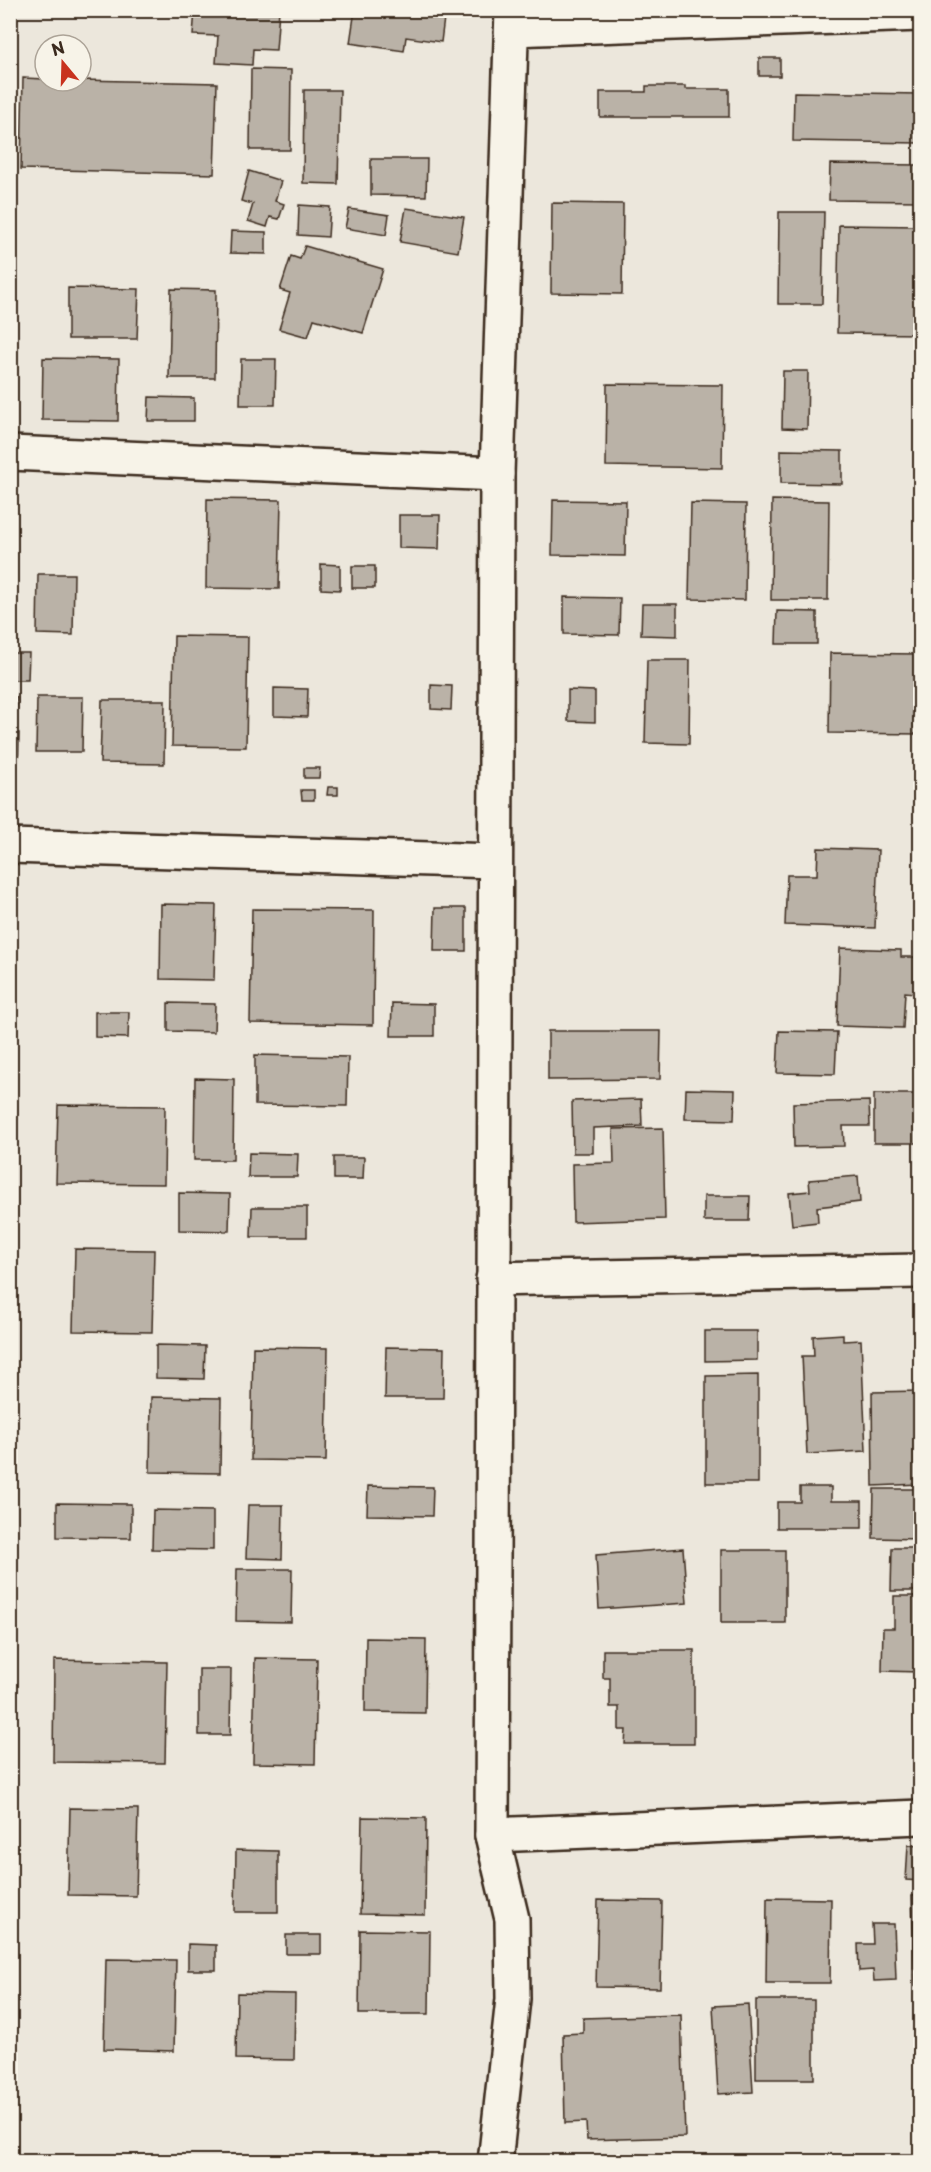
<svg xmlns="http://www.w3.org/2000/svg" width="931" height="2172" font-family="'Playpen Sans',sans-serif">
  <rect width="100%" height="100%" fill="#ece7dc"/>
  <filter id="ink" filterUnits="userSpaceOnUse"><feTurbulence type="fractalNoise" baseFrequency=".0167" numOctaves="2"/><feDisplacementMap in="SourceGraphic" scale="12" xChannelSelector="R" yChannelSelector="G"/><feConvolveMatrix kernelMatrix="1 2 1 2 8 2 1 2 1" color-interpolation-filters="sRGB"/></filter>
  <g filter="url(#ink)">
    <g fill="#bab2a7" stroke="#3b2a1e" stroke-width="1.5">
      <path d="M43,10H161V14Z"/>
      <path d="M195,10H279L276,50L253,49L252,65L216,63L218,36L193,35Z"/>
      <path d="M355,10H445L441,42L406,37L404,51L350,43Z"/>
      <rect x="759" y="58" width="21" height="18"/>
      <path d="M251,69L291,70L290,150H250Z"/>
      <path d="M23,78L45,79V81L81,80L217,83L214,174L21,169Z"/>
      <path d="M646,86H685V89H729V117H600V92H646Z"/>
      <path d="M304,90H340L338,184L303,183Z"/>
      <path d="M794,92L920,94V143L793,141Z"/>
      <path d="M371,159H427L426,196L371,195Z"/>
      <path d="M830,164L920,165V201L829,200Z"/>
      <path d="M249,171L281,181L275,201L284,204L279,219L270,217L267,227L248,221L253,204L241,201Z"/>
      <path d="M552,203L623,204L622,294L551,293Z"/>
      <path d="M299,205L330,207L328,237L298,235Z"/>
      <path d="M406,208L464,217L458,252L400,242Z"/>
      <path d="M349,209L389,215L386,235L345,228Z"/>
      <path d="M779,212H824L822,304H778Z"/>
      <path d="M839,225L920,226V334L837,333Z"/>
      <path d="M231,231L266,232V254L230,253Z"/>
      <path d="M305,246L383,269L363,333L314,319L308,337L279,329L290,293L280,290L291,256L300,259Z"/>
      <path d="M68,288L139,289L137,339H68Z"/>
      <path d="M171,289L216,290L215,378H169Z"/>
      <path d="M43,358L119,359L118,421L42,420Z"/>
      <path d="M241,359H276L275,405H240Z"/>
      <path d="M783,371H808L807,429L782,428Z"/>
      <path d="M607,384L723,385L722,468L606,466Z"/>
      <path d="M149,397L194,398V421H148Z"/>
      <path d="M781,450L842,451V484L781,483Z"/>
      <path d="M207,499L281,500L279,589L206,588Z"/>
      <path d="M553,500L626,501L625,556L552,555Z"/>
      <path d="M772,500L829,501L828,600H771Z"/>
      <path d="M691,503L746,504L745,600L689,599Z"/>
      <path d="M399,515H440L439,549L399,548Z"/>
      <path d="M321,564L340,565V590L321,589Z"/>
      <rect x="352" y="566" width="23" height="22"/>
      <path d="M38,574H74L73,635L37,634Z"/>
      <path d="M564,597L620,598L619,635L564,634Z"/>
      <path d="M642,604H677V636L641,635Z"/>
      <path d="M777,611L817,612V644H776Z"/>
      <path d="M174,636L248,637L246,747L172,746Z"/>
      <path d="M10,653H29L28,680H10Z"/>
      <path d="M830,653L920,654V734L829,733Z"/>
      <path d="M647,660H690L689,744L645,743Z"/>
      <path d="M431,685L452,686L451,710L431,709Z"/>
      <path d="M274,688L308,689L307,717L274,716Z"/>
      <path d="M568,690L595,691V722L568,721Z"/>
      <path d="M10,697H17L16,720H10Z"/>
      <path d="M37,697H83L82,752H36Z"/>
      <path d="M102,700H165L164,764L100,763Z"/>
      <path d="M10,733H19L17,813H10Z"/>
      <path d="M304,768H320L319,778H304Z"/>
      <path d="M328,787H338V795H327Z"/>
      <path d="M301,790H314V800H302Z"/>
      <path d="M818,848L878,850L875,928L785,925L787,875H817Z"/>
      <path d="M161,904L216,905L214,980L160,979Z"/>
      <path d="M435,908H466V951H434Z"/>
      <path d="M252,909L374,910L373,1025L250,1023Z"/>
      <path d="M840,948L901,950V957H916L915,993L905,992L903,1028L837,1026Z"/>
      <path d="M168,1003L215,1004L214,1032L168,1031Z"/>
      <path d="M392,1003L434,1004V1036H391Z"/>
      <path d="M95,1012H129L128,1038L95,1037Z"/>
      <path d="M548,1031H661L660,1079L548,1080Z"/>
      <path d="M779,1031L837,1032L835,1074L777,1073Z"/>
      <path d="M255,1055L348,1057L347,1106L255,1105Z"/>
      <path d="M195,1078L234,1079L233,1160H194Z"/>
      <path d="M686,1089L735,1090L734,1120L685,1119Z"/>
      <rect x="874" y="1094" width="46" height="49"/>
      <path d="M641,1099L642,1126L593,1128V1153H573L572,1101Z"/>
      <path d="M869,1101L870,1126H843L844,1146L794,1147L793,1103Z"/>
      <path d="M58,1105L165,1106L164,1184L56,1183Z"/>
      <path d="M663,1128L665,1219L573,1222L572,1164L614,1163L613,1129Z"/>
      <path d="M249,1153L298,1154L297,1177H248Z"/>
      <path d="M334,1157H364L363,1179H334Z"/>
      <path d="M858,1176L860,1202L817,1207L818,1222L792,1225L789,1193L810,1191L809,1180Z"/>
      <path d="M179,1193L230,1194L229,1231L179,1230Z"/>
      <path d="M704,1196H750L749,1221H704Z"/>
      <path d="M252,1207H307V1237H251Z"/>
      <path d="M75,1249L154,1250L152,1332L73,1331Z"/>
      <path d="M705,1331H757V1360L705,1361Z"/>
      <path d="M843,1334V1341L861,1340L866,1451L807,1454L802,1356H814L813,1336Z"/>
      <path d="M156,1345L205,1346L204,1379L156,1378Z"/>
      <path d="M253,1347L328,1348L326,1461L251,1460Z"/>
      <path d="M386,1347L444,1348L443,1398H385Z"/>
      <path d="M758,1375V1483H706V1376Z"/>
      <path d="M920,1391V1484L873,1486L872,1392Z"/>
      <path d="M151,1397L221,1398L220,1473L150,1472Z"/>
      <path d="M368,1486L433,1487L432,1516L367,1515Z"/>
      <path d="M800,1487H831V1501H862V1528H777V1502H800Z"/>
      <path d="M874,1489H920V1539L873,1538Z"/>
      <path d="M57,1503L131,1504V1538L57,1537Z"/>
      <path d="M248,1505H283L282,1559L246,1558Z"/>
      <path d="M153,1510L213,1511V1550L152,1549Z"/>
      <path d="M683,1548L687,1603L599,1609L596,1555Z"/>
      <path d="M892,1548H920V1591H891Z"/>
      <rect x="721" y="1550" width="64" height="73"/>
      <path d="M237,1569H292L291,1622L236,1621Z"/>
      <path d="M894,1596H920V1672L882,1671L883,1628H894Z"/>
      <path d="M366,1638L426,1639L425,1713L365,1712Z"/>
      <path d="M603,1650H694V1744H625L626,1730H619V1707H610V1678H603Z"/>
      <path d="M255,1658L317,1659L315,1764L253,1763Z"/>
      <path d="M54,1660L167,1662L165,1763L53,1762Z"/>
      <path d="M199,1669H231L230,1735H199Z"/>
      <path d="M70,1808L138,1809L136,1896L68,1895Z"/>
      <path d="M362,1817L426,1818L425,1915L360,1914Z"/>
      <path d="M908,1845L920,1846V1881L906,1880Z"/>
      <path d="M236,1850L278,1851V1912H235Z"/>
      <path d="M920,1895V1985L915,1986L912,1896Z"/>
      <path d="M767,1898L831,1899L830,1983H766Z"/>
      <path d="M598,1900L662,1901L660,1988L596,1987Z"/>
      <path d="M872,1924H894L896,1980L874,1981L873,1970L859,1971L858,1944H873Z"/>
      <path d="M360,1930L430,1931L429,2014H359Z"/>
      <rect x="286" y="1935" width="35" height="19"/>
      <path d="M188,1944L216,1945V1970H188Z"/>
      <path d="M106,1959L176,1960L174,2051L104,2049Z"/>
      <path d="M237,1993L295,1994L294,2060L236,2059Z"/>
      <rect x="756" y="2000" width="58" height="79"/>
      <path d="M748,2004L753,2092L718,2094L713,2006Z"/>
      <path d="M681,2015L685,2137L587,2140L586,2122L565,2123L563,2034L583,2033V2018Z"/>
    </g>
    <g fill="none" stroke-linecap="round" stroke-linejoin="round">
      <defs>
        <g id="street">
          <path d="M512,10L497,474L492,1835L920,1817"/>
          <path d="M512,29L920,14"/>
          <path d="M10,453L497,474"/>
          <path d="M10,846L494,861"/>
          <path d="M493,1279L920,1271"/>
          <path d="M492,1835L512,1919L513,1999L495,2162"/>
        </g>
      </defs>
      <use href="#street" stroke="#3b2a1e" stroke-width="38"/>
      <use href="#street" stroke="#f7f3e8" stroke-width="33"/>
    </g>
  </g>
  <rect width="931" height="2172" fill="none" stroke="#f7f3e8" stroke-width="36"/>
  <rect x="18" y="18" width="895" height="2136" fill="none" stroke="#3b2a1e" stroke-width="2" filter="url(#ink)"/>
  <g transform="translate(63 63) rotate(341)"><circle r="28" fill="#f7f3e8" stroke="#aca397" stroke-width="1.5"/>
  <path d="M0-4.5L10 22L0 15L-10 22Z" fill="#c8321e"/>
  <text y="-9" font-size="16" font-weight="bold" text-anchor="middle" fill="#3b2a1e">N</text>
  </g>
</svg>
